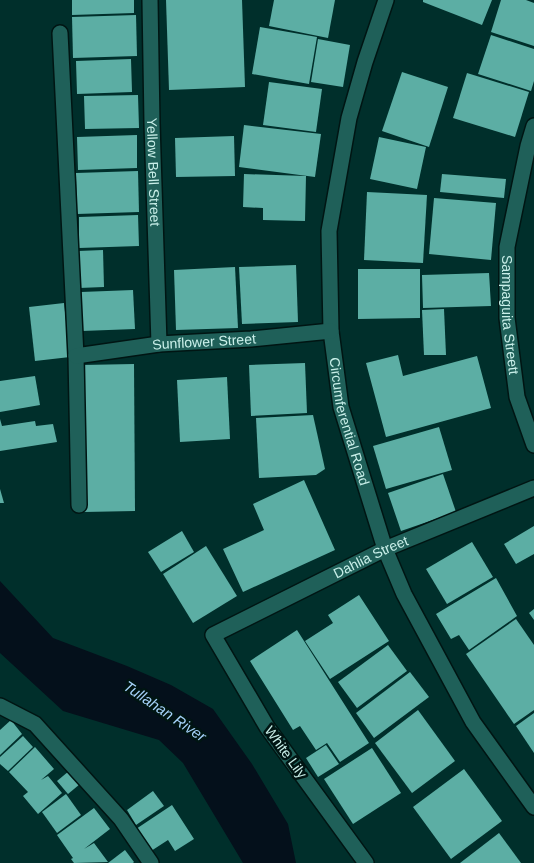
<svg xmlns="http://www.w3.org/2000/svg" width="534" height="863" font-family="Arial,sans-serif">
  <rect width="100%" height="100%" fill="#002f2b"/>
  <path fill="#04101b" d="M0,581L53,638L127,666L171,685L213,709L252,764L288,824L296,863H243L183,763L159,740L63,711L0,653Z"/>
  <g fill="#5caea4">
    <path d="M72,0H134V13L72,15Z"/>
    <path d="M166,0H242L245,87L169,90Z"/>
    <path d="M274,0H335L328,38L269,26Z"/>
    <path d="M423,0H492L482,25L423,2Z"/>
    <path d="M501,0H526L534,3V46L491,32Z"/>
    <path d="M136,15L137,56L73,58L72,17Z"/>
    <path d="M260,27L317,37L309,84L252,74Z"/>
    <path d="M491,35L534,49V81L531,91L478,74Z"/>
    <path d="M318,39L350,45L343,87L311,82Z"/>
    <path d="M131,59L132,92L77,94L76,61Z"/>
    <path d="M402,72L448,87L429,147L382,131Z"/>
    <path d="M467,73L529,92L515,137L453,118Z"/>
    <path d="M269,82L322,89L316,132L263,125Z"/>
    <path d="M138,95L139,128L85,129L84,96Z"/>
    <path d="M244,125L321,134L315,177L239,167Z"/>
    <path d="M137,135V168L78,170L77,137Z"/>
    <path d="M234,136L235,176L176,177L175,138Z"/>
    <path d="M379,137L426,147L417,189L370,179Z"/>
    <path d="M138,171L139,212L77,214L76,173Z"/>
    <path d="M244,174L306,176L305,221L263,220V208L243,207Z"/>
    <path d="M442,174L506,179L504,198L440,192Z"/>
    <path d="M367,192L427,195L423,263L364,260Z"/>
    <path d="M434,198L496,203L491,260L429,254Z"/>
    <path d="M138,215L139,246L79,248V217Z"/>
    <path d="M103,250L104,287L79,288L78,251Z"/>
    <path d="M296,265L298,322L242,324L239,267Z"/>
    <path d="M235,267L238,328L176,330L174,270Z"/>
    <path d="M358,269H420V318L358,319Z"/>
    <path d="M489,273L491,306L423,308L422,275Z"/>
    <path d="M133,290L135,329L82,331L81,292Z"/>
    <path d="M64,303L70,357L35,361L29,307Z"/>
    <path d="M444,309L446,355H424L422,310Z"/>
    <path d="M398,355L403,376L477,356L491,408L386,437L366,363Z"/>
    <path d="M305,363L307,413L251,416L249,365Z"/>
    <path d="M134,364L135,511L84,512L82,365Z"/>
    <path d="M35,376L40,405L0,412V381Z"/>
    <path d="M227,377L230,439L180,442L177,380Z"/>
    <path d="M313,415L325,469L316,475L259,478L256,418Z"/>
    <path d="M0,419L2,426L35,421L36,426L53,424L57,442L0,451Z"/>
    <path d="M439,427L452,470L386,489L373,446Z"/>
    <path d="M443,474L456,512L401,531L388,493Z"/>
    <path d="M304,480L335,550L243,592L223,549L264,530L253,504Z"/>
    <path d="M0,489L4,503H0Z"/>
    <path d="M534,526V554L516,564L504,544Z"/>
    <path d="M182,531L194,552L161,572L148,552Z"/>
    <path d="M472,542L493,577L447,604L426,569Z"/>
    <path d="M206,546L237,596L193,623L163,574Z"/>
    <path d="M496,578L517,616L469,650L459,635L451,639L436,614Z"/>
    <path d="M359,595L389,641L330,679L305,641L333,623L328,615Z"/>
    <path d="M534,609V620L529,613Z"/>
    <path d="M516,619L534,645V710L514,724L466,654Z"/>
    <path d="M297,630L369,743L340,762L327,743L316,750L300,726L293,730L250,661Z"/>
    <path d="M388,645L407,671L357,708L338,682Z"/>
    <path d="M410,672L429,697L374,738L356,713Z"/>
    <path d="M418,710L455,761L412,793L375,743Z"/>
    <path d="M534,713V753L516,726Z"/>
    <path d="M11,720L22,734L0,755V730Z"/>
    <path d="M23,736L33,747L8,771L0,764V757Z"/>
    <path d="M326,745L339,764L318,777L306,758Z"/>
    <path d="M35,747L54,769L41,780L48,776L62,793L38,814L23,796L28,792L9,772Z"/>
    <path d="M372,748L401,793L353,824L324,779Z"/>
    <path d="M464,769L502,821L451,859L413,807Z"/>
    <path d="M69,771L80,784L68,794L57,781Z"/>
    <path d="M153,791L164,806L136,825L127,810Z"/>
    <path d="M66,794L81,815L57,833L42,812Z"/>
    <path d="M172,805L194,839L175,851L168,840L151,851L136,829Z"/>
    <path d="M94,808L110,829L84,849L94,843L108,862L74,863L71,859L73,858L57,835Z"/>
    <path d="M499,833L521,863H460Z"/>
    <path d="M125,850L134,862L133,863H108Z"/>
  </g>
  <g fill="none" stroke-linecap="round" stroke-linejoin="round">
    <defs>
      <g id="minor">
        <path id="s1" d="M150,0L152,123L159,344"/>
        <path id="s2" d="M386,0L365,62L349,118L329,231L331,331L341,407L385,549L404,594L473,722L534,807"/>
        <path d="M60,33L76,356L79,505"/>
        <path id="s3" d="M534,126L528,146L507,247V318L517,397L534,445"/>
        <path id="s4" d="M76,356L159,344L251,339L331,331"/>
        <path d="M0,706L35,724L121,819L151,863"/>
        <path id="s5" d="M366,863L267,727L213,635L385,549L534,488"/>
      </g>
    </defs>
    <use href="#minor" stroke="#001513" stroke-width="18"/>
    <use href="#minor" stroke="#1f6059" stroke-width="15"/>
  </g>
  <g text-anchor="middle" dominant-baseline="central" stroke-width="5" stroke-linejoin="round" paint-order="stroke">
    <g font-size="14" fill="#c9efe9" stroke="#001513">
      <text stroke="none"><textPath href="#s1" startOffset="172">Yellow Bell Street</textPath></text>
      <text stroke="none"><textPath href="#s3" startOffset="192">Sampaguita Streett</textPath></text>
      <text stroke="none"><textPath href="#s4" startOffset="129">Sunflower Street</textPath></text>
      <text stroke="none"><textPath href="#s2" startOffset="431">Circumferential Road</textPath></text>
      <text stroke="none"><textPath href="#s5" startOffset="451">Dahlia Street</textPath></text>
      <text transform="translate(286 752) rotate(54)">White Lily</text>
    </g>
    <g font-size="15" font-style="italic" fill="#a5d2fa" stroke="#001513">
      <text transform="translate(165 711) rotate(34)">Tullahan River</text>
    </g>
  </g>
</svg>
